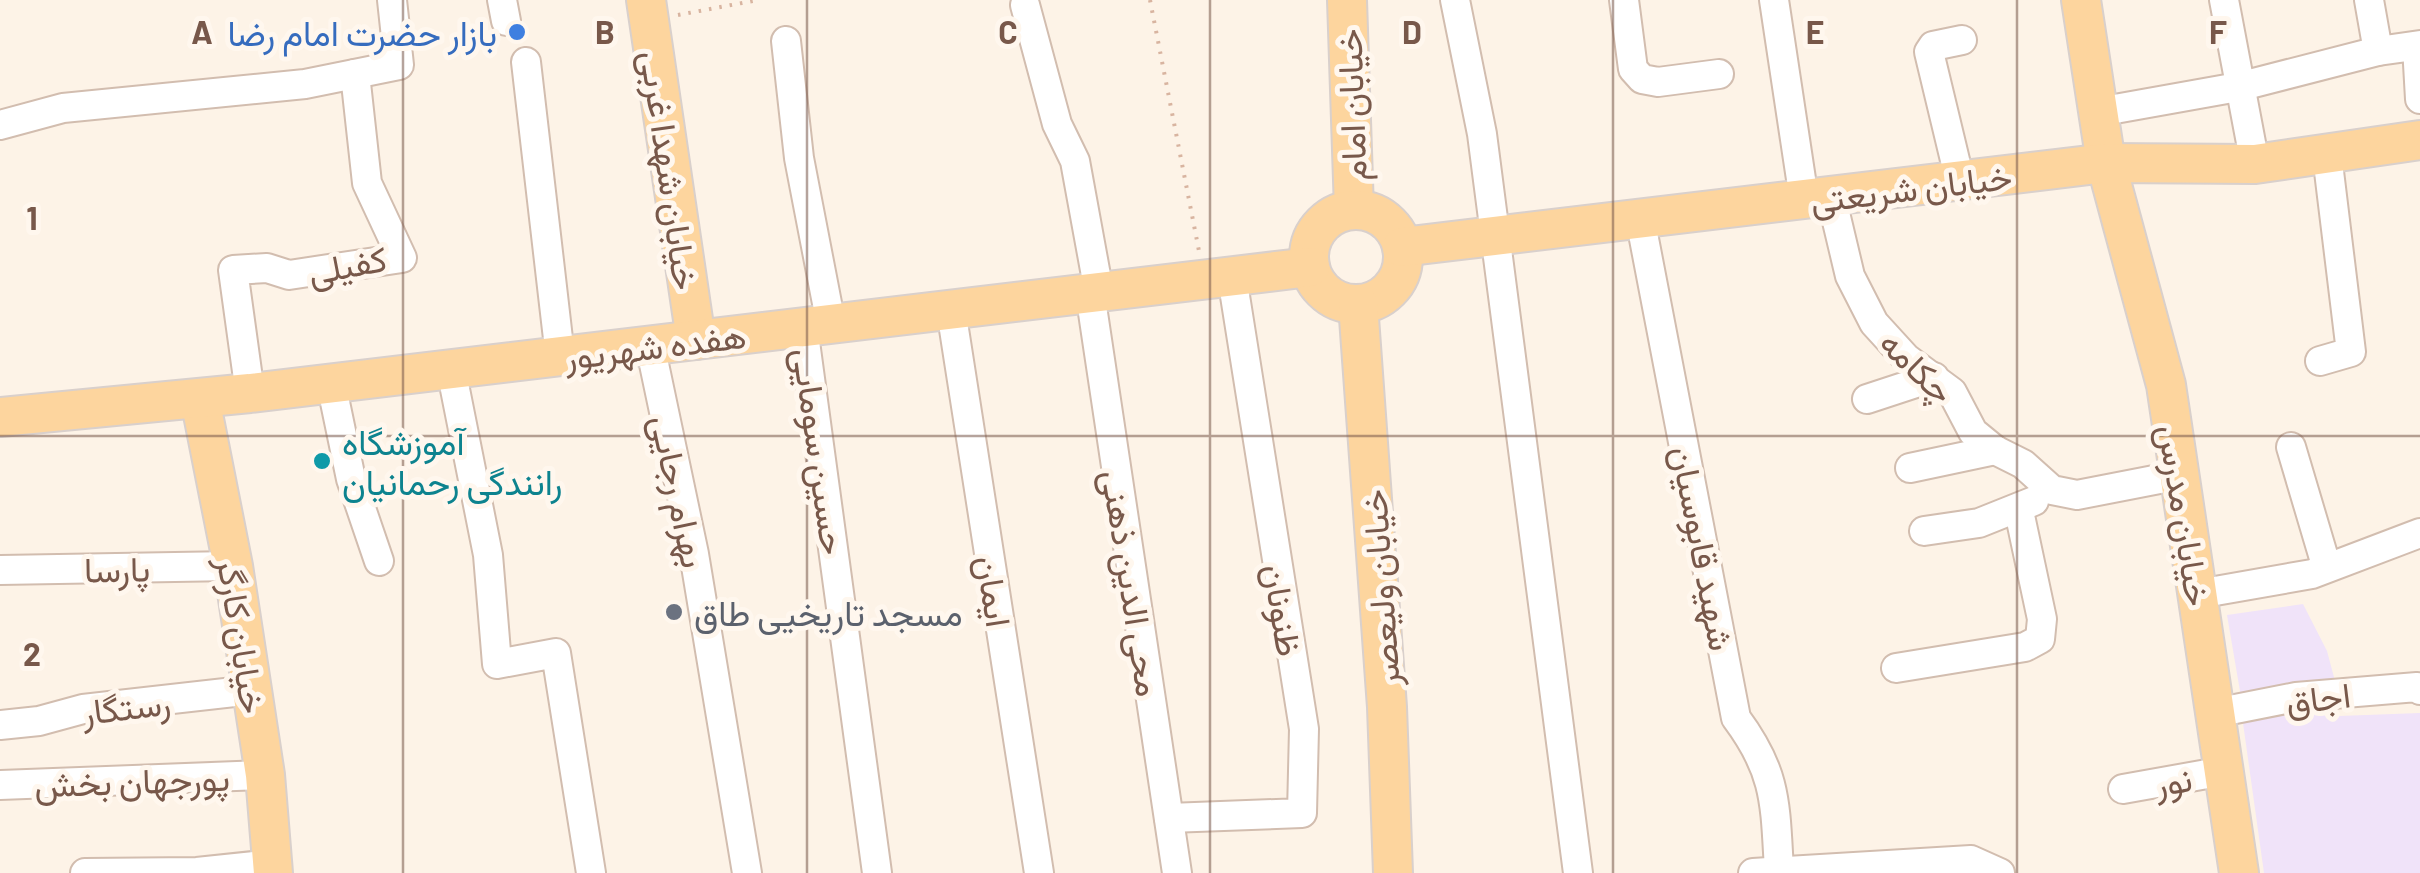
<svg xmlns="http://www.w3.org/2000/svg" width="2420" height="873" font-family="Barlow,Vazirmatn,sans-serif">
  <rect width="100%" height="100%" fill="#fdf3e7"/>
  <g fill="#f0e3f9">
    <path d="M2303,604L2327,651L2339,696L2241,697L2227,615Z"/>
    <path d="M2297,709L2339,716L2420,713V873H2264L2243,723L2249,715Z"/>
  </g>
  <g fill="none" stroke-linecap="round" stroke-linejoin="round">
    <defs>
      <g id="minor">
        <path d="M502,0L506,21"/>
        <path d="M1455,0L1482,134L1578,873"/>
        <path d="M1624,0L1633,69L1642,79L1658,82L1719,74"/>
        <path d="M1774,0L1804,199"/>
        <path d="M2224,0L2255,164"/>
        <path d="M2369,0L2378,51"/>
        <path d="M1025,5L1057,124L1075,161L1099,292"/>
        <path d="M786,41L799,158L831,324"/>
        <path d="M2417,46L2420,99"/>
        <path d="M526,62L560,356"/>
        <path d="M2098,112L2238,87L2378,51L2420,45"/>
        <path d="M0,125L63,108L305,84L399,65L392,0"/>
        <path d="M1960,181L1929,52L1933,46L1962,40"/>
        <path d="M1831,196L1850,276L1874,323L1906,358L1952,392L1973,432L1995,450L2023,464L2052,490L2077,495L2180,475"/>
        <path d="M1640,218L1736,718C1777,773 1775,803 1779,870"/>
        <path d="M1090,293L1177,873"/>
        <path d="M951,310L1039,873"/>
        <path d="M803,327L877,873"/>
        <path d="M650,345L694,554L747,873"/>
        <path d="M2320,361L2351,352L2327,155"/>
        <path d="M451,369L488,555L497,664L556,653L591,873"/>
        <path d="M331,383L351,479L379,561"/>
        <path d="M250,393L233,270L267,268L289,275L402,258L367,183L355,74"/>
        <path d="M1867,399L1934,377"/>
        <path d="M2291,447L2326,565"/>
        <path d="M1910,468L1995,450"/>
        <path d="M1924,531L1979,523L2034,501"/>
        <path d="M0,570L233,566"/>
        <path d="M2198,594L2312,574L2420,533"/>
        <path d="M1896,668L2025,647L2040,639L2042,619L2019,511"/>
        <path d="M2215,713L2296,697L2417,687L2420,690"/>
        <path d="M0,725L39,721L83,709L252,690"/>
        <path d="M0,785L265,775"/>
        <path d="M2123,789L2224,771"/>
        <path d="M1169,818L1302,813L1304,729L1232,277"/>
        <path d="M85,873L197,872L272,864"/>
        <path d="M1753,873L1971,860L2000,873"/>
      </g>
      <g id="major">
        <path d="M646,0L696,340"/>
        <path d="M1347,0L1354,210"/>
        <path d="M2081,0L2106,163L2166,385L2239,873"/>
        <circle cx="1356" cy="257" r="47"/>
        <path d="M1402,247L2106,163L2255,164L2420,140"/>
        <path d="M1358,304L1387,707L1393,873"/>
        <path d="M200,399L233,566L265,775L273,873"/>
        <path d="M0,417L250,393L1310,267"/>
      </g>
    </defs>
    <use href="#minor" stroke="#d2bdaf" stroke-width="32"/>
    <use href="#major" stroke="#d9d0cc" stroke-width="42"/>
    <g stroke="#d8b4a0" stroke-width="4" stroke-dasharray="2.5 8" stroke-linecap="butt">
      <path d="M1150,0L1199,251"/>
      <path d="M678,15L758,0"/>
    </g>
    <use href="#minor" stroke="#fff" stroke-width="28"/>
    <use href="#major" stroke="#fdd59e" stroke-width="38"/>
  </g>
  <path fill="none" stroke="#78584a" stroke-width="2.5" stroke-opacity="0.55" d="M403,0V873M807,0V873M1210,0V873M1613,0V873M2017,0V873M0,436H2420"/>
  <circle fill="#3f7fe0" stroke="#fff7ee" stroke-width="4" cx="517" cy="32" r="10"/>
  <circle fill="#0f9aa8" stroke="#fff7ee" stroke-width="4" cx="322" cy="461" r="10"/>
  <circle fill="#6b7280" stroke="#fff7ee" stroke-width="4" cx="674" cy="612" r="10"/>
  <g text-anchor="middle" dominant-baseline="central" stroke-width="10" stroke-linejoin="round" paint-order="stroke">
    <g font-size="35" fill="#366cbe" stroke="#fff7ee" text-anchor="end">
      <text x="497" y="32">بازار حضرت امام رضا</text>
    </g>
    <g font-size="35" fill="#78584a" stroke="#fff7ee">
      <text transform="translate(1350 105) rotate(-92)">خیابان امام</text>
      <text transform="translate(671 170) rotate(82)">خیابان شهدا غربی</text>
      <text transform="translate(1911 187) rotate(-7)">خیابان شریعتی</text>
      <text transform="translate(347 264) rotate(-11)">کفیلی</text>
      <text transform="translate(655 345) rotate(-7)">هفده شهریور</text>
      <text transform="translate(1918 366) rotate(44)">چکامه</text>
      <text transform="translate(821 451) rotate(82)">حسین سومایی</text>
      <text transform="translate(680 491) rotate(78)">بهرام رجایی</text>
      <text transform="translate(2186 515) rotate(81)">خیابان مدرس</text>
      <text transform="translate(1704 548) rotate(79)">شهید قابوسیان</text>
      <text transform="translate(117 568) rotate(-1)">پارسا</text>
      <text transform="translate(1133 583) rotate(81)">محی الدین ذهنی</text>
      <text transform="translate(1379 588) rotate(-94)">خیابان ولیعصر</text>
      <text transform="translate(995 591) rotate(81)">ایمان</text>
      <text transform="translate(1284 610) rotate(81)">ظنونان</text>
      <text transform="translate(243 635) rotate(81)">خیابان کارگر</text>
      <text transform="translate(2318 697) rotate(-7)">اجاق</text>
      <text transform="translate(126 706) rotate(-7)">رستگار</text>
      <text transform="translate(132 780) rotate(-2)">پورجهان بخش</text>
      <text transform="translate(2173 780) rotate(-10)">نور</text>
    </g>
    <g font-size="35" fill="#0d838f" stroke="#fff7ee" text-anchor="start">
      <text x="342" y="441">آموزشگاه<tspan x="342" dy="40">رانندگی رحمانیان</tspan></text>
    </g>
    <g font-size="35" fill="#5b616d" stroke="#fff7ee" text-anchor="start">
      <text x="694" y="612">مسجد تاریخیی طاق</text>
    </g>
  </g>
  <g font-size="32" text-anchor="middle" font-weight="bold" fill="#78584a" stroke="#fff7ee" stroke-width="10" stroke-linejoin="round" paint-order="stroke">
    <text x="202" y="44">A</text>
    <text x="605" y="44">B</text>
    <text x="1008" y="44">C</text>
    <text x="1412" y="44">D</text>
    <text x="1815" y="44">E</text>
    <text x="2218" y="44">F</text>
    <text x="32" y="230">1</text>
    <text x="32" y="666">2</text>
  </g>
</svg>
